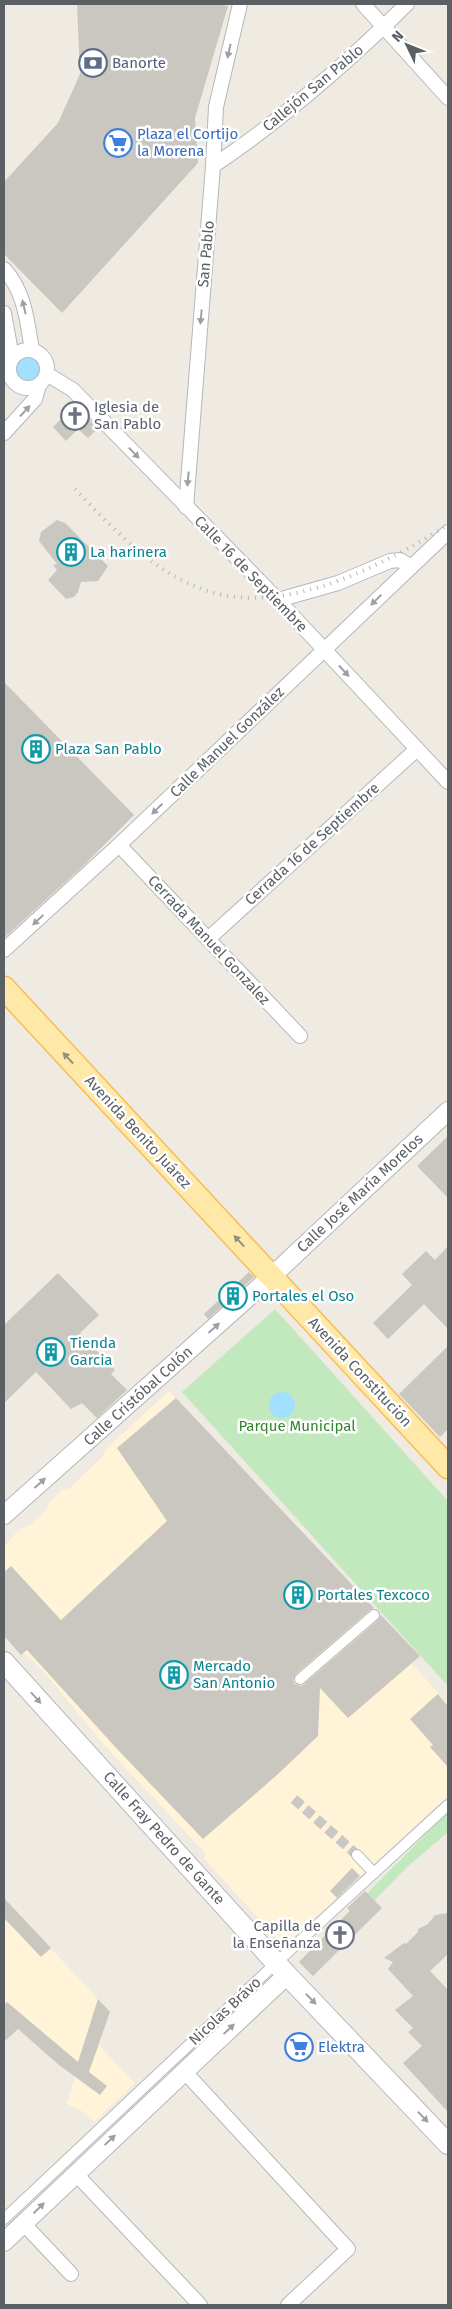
<svg xmlns="http://www.w3.org/2000/svg" width="452" height="2309" font-family="'Fira Sans',sans-serif">
  <rect width="100%" height="100%" fill="#efebe3"/>
  <g fill="#fff3d8">
    <path d="M169,1391L448,1704V1796L284,1946L204,1859L206,1854L106,1747L39,1666L4,1636V1546L20,1529L30,1525L47,1509L49,1502L62,1490L70,1488L102,1457L106,1449Z"/>
    <path d="M4,1898L110,2012L99,2045L135,2083L94,2122L79,2109L67,2104L75,2077L18,2029L4,2042Z"/>
  </g>
  <g fill="#c2e8be">
    <path d="M275,1309L448,1501V1686L182,1392Z"/>
    <path d="M448,1812V1832L406,1868L307,1970L299,1962Z"/>
  </g>
  <g fill="#a3dfff">
    <circle cx="28" cy="369" r="19"/>
    <circle cx="282" cy="1405" r="13"/>
  </g>
  <g fill="#cac6c0">
    <path d="M77,4H217L228,6L195,118L198,163L62,313L4,254V182L58,123L80,74Z"/>
    <path d="M75,405L98,428L88,438L78,429L66,441L53,427Z"/>
    <path d="M57,520L65,523L108,566L98,581L81,582L78,592L74,597L66,599L48,580L57,570L53,565L57,564L39,541L41,532Z"/>
    <path d="M4,682L134,815L84,865L4,938Z"/>
    <path d="M448,1136V1198L417,1166Z"/>
    <path d="M448,1246V1329L424,1304L388,1339L373,1323L412,1285L402,1274L426,1251L435,1260Z"/>
    <path d="M249,1272L254,1277L208,1319L204,1314Z"/>
    <path d="M58,1273L99,1315L80,1333L115,1370L111,1374L127,1390L97,1418L82,1403L71,1409L36,1372L4,1403V1325Z"/>
    <path d="M448,1346V1429L440,1437L399,1394Z"/>
    <path d="M176,1398L374,1608L370,1610L296,1674L293,1680L295,1684L301,1686L304,1684L378,1620L381,1615L420,1656L348,1718L320,1688L318,1736L277,1775L203,1839L119,1751L27,1650L21,1655L4,1636V1572L11,1566L61,1620L167,1521L117,1448Z"/>
    <path d="M438,1694L448,1706V1767L430,1747L433,1745L410,1719Z"/>
    <path d="M352,1868L360,1876L337,1898L330,1891Z"/>
    <path d="M365,1891L382,1908L313,1976L299,1962L350,1911L347,1908Z"/>
    <path d="M4,1898L51,1948L41,1957L4,1918Z"/>
    <path d="M448,1913V1954L430,1971L448,1990V2112L403,2063L422,2046L408,2032L413,2028L395,2010L413,1996L388,1969L393,1962L384,1958L404,1943L406,1944L418,1932V1929L428,1924L435,1915Z"/>
    <path d="M98,1999L110,2012L89,2072L107,2086L100,2095L59,2065L18,2029L4,2042V2005L7,2002L78,2062Z"/>
  </g>
  <g fill="none" stroke-linecap="round" stroke-linejoin="round">
    <g stroke="#cac8c4" stroke-width="10" stroke-dasharray="10 5" stroke-linecap="butt">
      <path d="M238,1590L303,1534"/>
      <path d="M294,1799L357,1855"/>
    </g>
    <defs>
      <g id="pedestrian">
        <path d="M300,1679L374,1615"/>
        <path d="M357,1855L374,1873"/>
        <path d="M4,2219L277,1962L448,1805"/>
      </g>
      <g id="minor">
        <path d="M363,4L448,98"/>
        <path d="M213,166C283,119 347,63 407,4"/>
        <path d="M4,269C25,292 27,321 32,350"/>
        <path d="M4,313L12,358"/>
        <circle cx="28" cy="369" r="19"/>
        <path d="M47,374L73,390L275,597L448,782"/>
        <path d="M4,433L35,399L39,385"/>
        <path d="M186,507L213,166L216,107L240,4"/>
        <path d="M278,600L338,583L390,561L400,560L411,567"/>
        <path d="M119,845L300,1036"/>
        <path d="M208,939L417,749"/>
        <path d="M4,950L119,845L448,532"/>
        <path d="M184,2071L348,2249L288,2305"/>
        <path d="M75,2173L200,2305"/>
        <path d="M23,2223L71,2274"/>
      </g>
      <g id="tertiary">
        <path d="M4,1515L272,1276L448,1111"/>
        <path d="M4,2242L287,1975"/>
      </g>
      <path id="secondary" d="M4,1662L287,1975L448,2144"/>
      <path id="primary" d="M4,988L448,1467"/>
    </defs>
    <use href="#pedestrian" stroke="#b4b7bb" stroke-width="12"/>
    <use href="#minor" stroke="#b4b7bb" stroke-width="16"/>
    <use href="#tertiary" stroke="#b4b7bb" stroke-width="20"/>
    <use href="#secondary" stroke="#b5b9be" stroke-width="22"/>
    <use href="#primary" stroke="#f8bc53" stroke-width="25"/>
    <use href="#pedestrian" stroke="#fff" stroke-width="10"/>
    <use href="#minor" stroke="#fff" stroke-width="14"/>
    <use href="#tertiary" stroke="#fff" stroke-width="18"/>
    <use href="#secondary" stroke="#fff" stroke-width="20"/>
    <use href="#primary" stroke="#ffe9a8" stroke-width="22"/>
    <path stroke="#b4b5b6" stroke-width="4" stroke-dasharray="1 6" stroke-linecap="butt" d="M75,489C110,525 145,564 192,585C275,623 378,568 448,525"/>
  </g>
  <defs><path id="oneway-solid" d="M-6-.8H1V-3.2L6.5 0L1 3.2V.8H-6Z" transform="scale(1.25)"/></defs>
  <g fill="#9da0a3">
    <use href="#oneway-solid" transform="translate(229 51) rotate(103)"/>
    <use href="#oneway-solid" transform="translate(24 307) rotate(-103)"/>
    <use href="#oneway-solid" transform="translate(201 317) rotate(95)"/>
    <use href="#oneway-solid" transform="translate(25 411) rotate(-47)"/>
    <use href="#oneway-solid" transform="translate(134 453) rotate(46)"/>
    <use href="#oneway-solid" transform="translate(188 479) rotate(95)"/>
    <use href="#oneway-solid" transform="translate(376 600) rotate(136)"/>
    <use href="#oneway-solid" transform="translate(344 671) rotate(47)"/>
    <use href="#oneway-solid" transform="translate(157 809) rotate(136)"/>
    <use href="#oneway-solid" transform="translate(38 920) rotate(137)"/>
    <use href="#oneway-solid" transform="translate(214 1328) rotate(-42)"/>
    <use href="#oneway-solid" transform="translate(40 1483) rotate(-42)"/>
    <use href="#oneway-solid" transform="translate(36 1698) rotate(48)"/>
    <use href="#oneway-solid" transform="translate(311 1999) rotate(46)"/>
    <use href="#oneway-solid" transform="translate(229 2029) rotate(-43)"/>
    <use href="#oneway-solid" transform="translate(423 2117) rotate(46)"/>
    <use href="#oneway-solid" transform="translate(110 2140) rotate(-43)"/>
    <use href="#oneway-solid" transform="translate(39 2208) rotate(-44)"/>
  </g>
  <g fill="#94907c">
    <use href="#oneway-solid" transform="translate(68 1058) rotate(-133)"/>
    <use href="#oneway-solid" transform="translate(239 1241) rotate(-133)"/>
  </g>
  <defs>
    <symbol id="bank-ring" viewBox="-11 -11 22 22"><circle r="9.5" fill="#fff" stroke="#5c6f8a" stroke-width="1.5"/><path d="M-6-4H6V4H-6ZM0-2.3a2.3 2.3 0 1 0 0 4.6a2.3 2.3 0 1 0 0-4.6Z" fill="#5c6f8a"/></symbol>
    <symbol id="supermarket-ring" viewBox="-11 -11 22 22"><circle r="9.5" fill="#fff" stroke="#3f7fe0" stroke-width="1.5"/><path d="M-6-5.5h2.5l.6 2H6L4.5 2H-2.5L-4.4-4H-6ZM-1.5 3.2a1.3 1.3 0 1 0 .1 0ZM3 3.2a1.3 1.3 0 1 0 .1 0Z" fill="#3f7fe0"/></symbol>
    <symbol id="church-ring" viewBox="-11 -11 22 22"><circle r="9.5" fill="#fff" stroke="#6b7280" stroke-width="1.5"/><path d="M-1.2-6h2.4v3.5h3.3v2.4h-3.3V6h-2.4V-.1h-3.3v-2.4h3.3Z" fill="#6b7280"/></symbol>
    <symbol id="building-ring" viewBox="-11 -11 22 22"><circle r="9.5" fill="#fff" stroke="#0f9aa8" stroke-width="1.5"/><path d="M-4-6H4V6H1V3H-1V6H-4ZM-2.5-4.3h1.7v1.8h-1.7ZM.8-4.3h1.7v1.8H.8ZM-2.5-1h1.7V.8h-1.7ZM.8-1h1.7V.8H.8Z" fill="#0f9aa8"/></symbol>
  </defs>
  <g fill-rule="evenodd">
    <use href="#bank-ring" x="77" y="47" width="32" height="32"/>
    <use href="#supermarket-ring" x="102" y="127" width="32" height="32"/>
    <use href="#church-ring" x="59" y="400" width="32" height="32"/>
    <use href="#building-ring" x="55" y="536" width="32" height="32"/>
    <use href="#building-ring" x="20" y="733" width="32" height="32"/>
    <use href="#building-ring" x="217" y="1280" width="32" height="32"/>
    <use href="#building-ring" x="35" y="1336" width="32" height="32"/>
    <use href="#building-ring" x="282" y="1579" width="32" height="32"/>
    <use href="#building-ring" x="158" y="1659" width="32" height="32"/>
    <use href="#church-ring" x="324" y="1919" width="32" height="32"/>
    <use href="#supermarket-ring" x="283" y="2031" width="32" height="32"/>
  </g>
  <g text-anchor="middle" dominant-baseline="central" stroke-width="5" stroke-linejoin="round" paint-order="stroke">
    <g font-size="15" fill="#4e5e75" stroke="#fff" text-anchor="start">
      <text x="112" y="63">Banorte</text>
    </g>
    <g font-size="15" fill="#5b6065" stroke="#fff">
      <text transform="translate(313 88) rotate(-40)">Callejón San Pablo</text>
      <text transform="translate(206 254) rotate(-85)">San Pablo</text>
      <text transform="translate(251 574) rotate(46)">Calle 16 de Septiembre</text>
      <text transform="translate(227 742) rotate(-44)">Calle Manuel González</text>
      <text transform="translate(312 844) rotate(-42)">Cerrada 16 de Septiembre</text>
      <text transform="translate(209 940) rotate(47)">Cerrada Manuel Gonzalez</text>
      <text transform="translate(138 1132) rotate(47)">Avenida Benito Juárez</text>
      <text transform="translate(360 1193) rotate(-43)">Calle José María Morelos</text>
      <text transform="translate(360 1372) rotate(47)">Avenida Constitución</text>
      <text transform="translate(138 1396) rotate(-42)">Calle Cristóbal Colón</text>
      <text transform="translate(164 1838) rotate(48)">Calle Fray Pedro de Gante</text>
      <text transform="translate(225 2011) rotate(-43)">Nicolas Brávo</text>
    </g>
    <g font-size="15" fill="#366cbe" stroke="#fff" text-anchor="start">
      <text x="137" y="134">Plaza el Cortijo<tspan x="137" dy="17">la Morena</tspan></text>
      <text x="318" y="2047">Elektra</text>
    </g>
    <g font-size="15" fill="#5b616d" stroke="#fff" text-anchor="start">
      <text x="94" y="407">Iglesia de<tspan x="94" dy="17">San Pablo</tspan></text>
      <text x="321" y="1926" text-anchor="end">Capilla de<tspan x="321" dy="17">la Enseñanza</tspan></text>
    </g>
    <g font-size="15" fill="#0d838f" stroke="#fff" text-anchor="start">
      <text x="90" y="552">La harinera</text>
      <text x="55" y="749">Plaza San Pablo</text>
      <text x="252" y="1296">Portales el Oso</text>
      <text x="70" y="1343">Tienda<tspan x="70" dy="17">Garcia</tspan></text>
      <text x="317" y="1595">Portales Texcoco</text>
      <text x="193" y="1666">Mercado<tspan x="193" dy="17">San Antonio</tspan></text>
    </g>
    <g font-size="15" fill="#348630" stroke="#fff">
      <text x="297" y="1426">Parque Municipal</text>
    </g>
  </g>
  <rect width="452" height="2309" fill="none" stroke="#5b6065" stroke-width="10"/>
  <g transform="translate(407 45) rotate(313)" stroke="#ffffff" stroke-width="4" paint-order="stroke">
  <path d="M0-4L9 19L0 12L-9 19Z" fill="#5b6065"/>
  <text y="-8" font-size="14" font-weight="bold" text-anchor="middle" fill="#5b6065">N</text>
  </g>
</svg>
